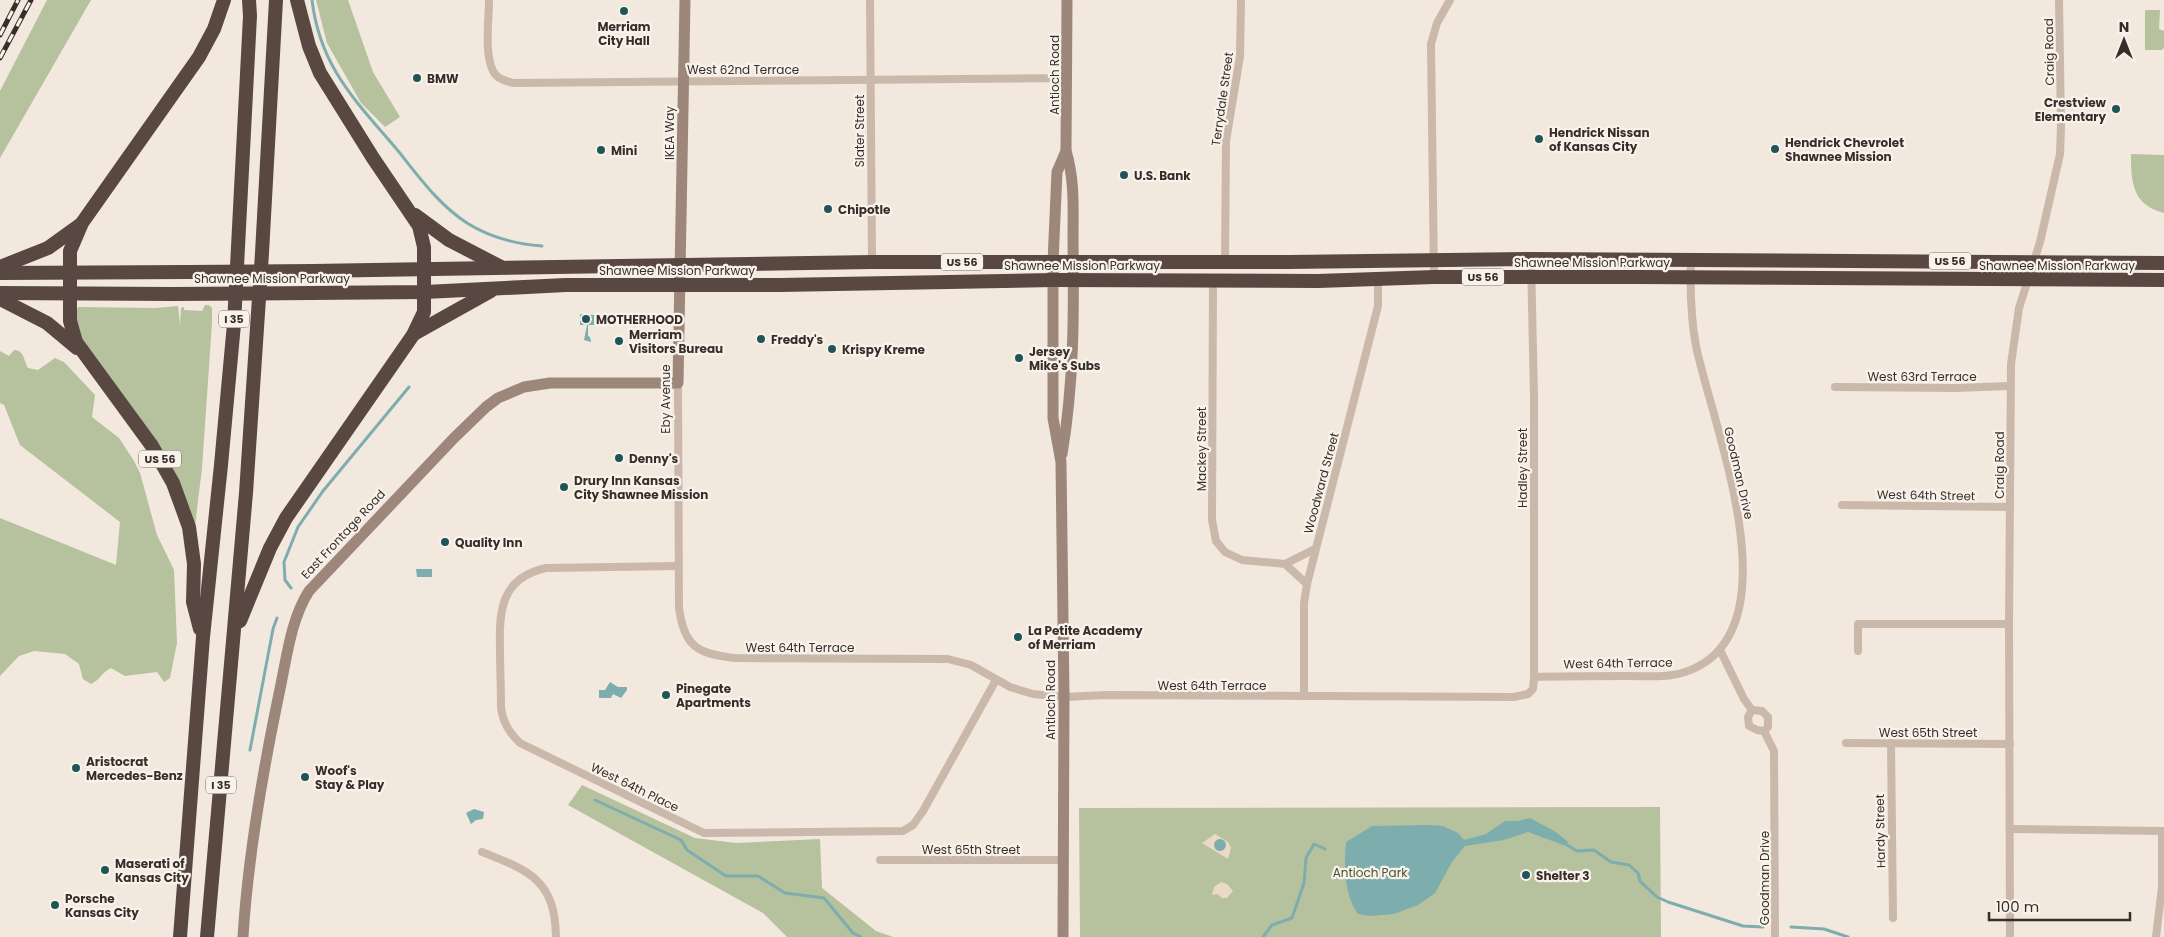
<svg xmlns="http://www.w3.org/2000/svg" width="2164" height="937" font-family="Poppins,sans-serif">
  <rect width="100%" height="100%" fill="#f2e8de"/>
  <g fill="#b6c19e">
    <path d="M47,0H91L0,158V91Z"/>
    <path d="M316,0H348L373,72L400,117L385,127L361,103L327,43Z"/>
    <path d="M2145,10H2160L2159,29L2164,31V48L2162,50H2145Z"/>
    <path d="M2131,154L2164,155V213C2132,205 2131,182 2131,154Z"/>
    <path d="M205,305H209L212,308V323L202,468L195,526L79,336L75,317L78,307L155,308L178,306L180,325L181,308L184,307V310L202,311Z"/>
    <path d="M14,350C24,350 24,361 28,368L38,370L55,358L64,362L95,395L92,417L119,438L134,461L140,473L157,535L174,570L177,643L170,678L164,682L157,672L125,676L111,668C102,672 100,680 91,684L83,679L79,664L65,654L34,651L19,656L0,676V518L116,565L120,522L20,445L4,405L0,403V351L9,356Z"/>
    <path d="M582,785L695,838L736,843L820,839L822,888L876,931L893,937H787L763,913L568,805Z"/>
    <path d="M1660,807L1661,937H1080L1079,808Z"/>
  </g>
  <g fill="#e9d9c6" fill-rule="evenodd">
    <path d="M1215,834L1228,842L1231,848L1228,859L1202,843ZM1219,839L1224,842L1225,846L1223,850L1219,851L1214,844Z"/>
    <path d="M1221,882L1227,884L1233,891L1227,898H1222L1217,894L1212,895L1214,887Z"/>
  </g>
  <g fill="#7eadae">
    <path d="M580,314L594,315V325H588V336L590,337L591,342L584,340L587,325H580Z"/>
    <path d="M416,569H432V577H417Z"/>
    <path d="M610,682L618,687H627V690L621,698L613,694L611,698H599V690H605Z"/>
    <path d="M474,809L484,812L483,819L476,820L471,824L466,813Z"/>
    <path d="M1530,818L1556,832L1568,842L1566,846L1528,832L1504,840L1465,846L1452,862L1435,893L1418,905L1394,914L1370,916L1358,914C1344,896 1344,865 1346,842L1372,826L1428,825L1443,826L1458,833L1464,840L1486,834L1505,821H1518Z"/>
    <circle cx="1220" cy="845" r="6"/>
  </g>
  <g fill="none" stroke-linecap="round" stroke-linejoin="round">
    <g stroke="#7eadae" stroke-width="3">
      <path d="M312,0C320,68 357,102 399,152C419,177 439,205 467,223C489,237 517,244 542,246"/>
      <path d="M291,588L285,580L284,562L298,527L323,491L409,387"/>
      <path d="M250,750L273,629L277,618"/>
      <path d="M595,800L681,840L687,850L726,876H758L785,893L824,898L853,933L861,937"/>
      <path d="M1567,845L1577,851L1594,850L1611,862L1629,865L1638,873L1640,881L1644,885L1657,897L1668,902L1743,926L1763,927"/>
      <path d="M1791,927L1824,929L1848,937"/>
      <path d="M1263,937L1272,925L1292,918L1304,883L1306,858L1314,844L1325,849"/>
    </g>
    <g stroke="#cab8aa" stroke-width="8">
      <path d="M489,0C489,21 484,52 493,71C497,79 506,81 513,83L1068,78"/>
      <path d="M870,0L872,262"/>
      <path d="M1531,259L1534,397V677"/>
      <path d="M1225,262L1226,141L1240,56L1241,0"/>
      <path d="M1434,277L1431,44L1437,23L1450,0"/>
      <path d="M1213,280L1212,520L1216,541L1225,552L1242,560L1285,564L1307,584"/>
      <path d="M678,383L679,608C684,647 698,654 735,658L948,659L971,665L1010,687L1033,694L1064,697L1107,695L1514,697L1528,694L1533,689L1534,677C1566,676 1597,676 1629,676C1647,676 1667,678 1685,672C1799,634 1712,425 1696,346C1691,319 1690,288 1691,260"/>
      <path d="M1835,387L1956,388L2009,386"/>
      <path d="M1842,505L2010,507"/>
      <path d="M1285,564L1315,549"/>
      <path d="M678,566L546,568C501,578 499,610 500,649C500,668 501,688 501,707C503,723 509,732 520,743L704,833L903,831L913,825L923,811L996,680"/>
      <path d="M1720,650L1744,699L1752,710"/>
      <path d="M1858,651V624H2009"/>
      <path d="M1304,695V603L1307,584L1378,306V279"/>
      <path d="M1752,710L1762,711L1768,717V727L1764,731"/>
      <path d="M1752,710L1748,717L1749,726L1757,730L1764,731"/>
      <path d="M1764,731L1774,751L1775,937"/>
      <path d="M1846,743L2010,744"/>
      <path d="M1891,743L1893,918"/>
      <path d="M2011,829L2164,831"/>
      <path d="M482,852C530,871 555,880 556,937"/>
      <path d="M880,860H1063"/>
      <path d="M2010,937L2009,624L2011,364L2019,308L2040,242L2060,154L2061,126L2059,0"/>
      <path d="M2156,937L2162,887V831"/>
    </g>
    <g stroke="#9d877b" stroke-width="11">
      <path d="M1062,454C1074,384 1074,312 1073,241C1073,211 1075,180 1066,151L1067,0"/>
      <path d="M243,937C248,854 263,770 280,689C287,656 291,619 309,591L454,438L486,407L498,398L524,387L550,383H678L685,0"/>
      <path d="M1063,937L1064,697L1061,462L1053,418V262L1057,172L1066,151"/>
    </g>
    <g stroke="#584841" stroke-width="14">
      <path d="M415,215L449,240L501,267"/>
      <path d="M0,267L48,248L80,225"/>
      <path d="M312,271L872,262H1289L1531,259L2164,263"/>
      <path d="M0,273L187,272"/>
      <path d="M0,293L171,294"/>
      <path d="M310,293L425,292L566,285H780L1053,280L1318,281L1434,277H1637L2164,280"/>
      <path d="M0,299L47,323L77,348"/>
      <path d="M414,334L491,291"/>
      <path d="M240,621L270,548L286,518L413,335L424,312V247L419,226L373,158L320,73L309,46L297,0"/>
      <path d="M200,629L193,602L194,564L189,527L173,483L152,446L76,342L70,321V251L82,223L199,57L214,29L224,0"/>
      <path d="M180,937L203,637L221,465L234,324L250,16L249,0"/>
      <path d="M207,937L246,493L262,253L276,0"/>
    </g>
    <defs>
      <g id="rail">
        <path d="M0,35L18,0"/>
        <path d="M0,58L31,0"/>
      </g>
    </defs>
    <use href="#rail" stroke="#372e29" stroke-width="5"/>
    <use href="#rail" stroke="#f9f2eb" stroke-width="3" stroke-dasharray="9" stroke-linecap="butt"/>
    <g stroke="#584841" stroke-width="14">
      <path d="M187,272L312,271"/>
      <path d="M171,294L310,293"/>
    </g>
  </g>
  <g fill="#205558" stroke="#f9f2eb" stroke-width="2">
    <circle cx="624" cy="11" r="5"/>
    <circle cx="417" cy="78" r="5"/>
    <circle cx="2116" cy="109" r="5"/>
    <circle cx="1539" cy="139" r="5"/>
    <circle cx="1775" cy="149" r="5"/>
    <circle cx="601" cy="150" r="5"/>
    <circle cx="1124" cy="175" r="5"/>
    <circle cx="828" cy="209" r="5"/>
    <circle cx="586" cy="319" r="5"/>
    <circle cx="761" cy="339" r="5"/>
    <circle cx="619" cy="341" r="5"/>
    <circle cx="832" cy="349" r="5"/>
    <circle cx="1019" cy="358" r="5"/>
    <circle cx="619" cy="458" r="5"/>
    <circle cx="564" cy="487" r="5"/>
    <circle cx="445" cy="542" r="5"/>
    <circle cx="1018" cy="637" r="5"/>
    <circle cx="666" cy="695" r="5"/>
    <circle cx="76" cy="768" r="5"/>
    <circle cx="305" cy="777" r="5"/>
    <circle cx="105" cy="870" r="5"/>
    <circle cx="1526" cy="875" r="5"/>
    <circle cx="55" cy="905" r="5"/>
  </g>
  <g text-anchor="middle" dominant-baseline="central" stroke-width="4.5" stroke-linejoin="round" paint-order="stroke">
    <g fill="#f9f2eb" stroke="#716963" stroke-width="1">
      <rect x="1929" y="252.5" width="42" height="17" rx="4"/>
      <rect x="941" y="253.5" width="42" height="17" rx="4"/>
      <rect x="1462" y="268.5" width="42" height="17" rx="4"/>
      <rect x="219" y="310.5" width="30" height="17" rx="4"/>
      <rect x="139" y="450.5" width="42" height="17" rx="4"/>
      <rect x="206" y="776.5" width="30" height="17" rx="4"/>
    </g>
    <g font-size="11" font-weight="bold" fill="#372e29">
      <text x="1950" y="261">US 56</text>
      <text x="962" y="262">US 56</text>
      <text x="1483" y="277">US 56</text>
      <text x="234" y="319">I 35</text>
      <text x="160" y="459">US 56</text>
      <text x="221" y="785">I 35</text>
    </g>
    <g font-size="12" font-weight="bold" fill="#372e29" stroke="#f9f2eb" text-anchor="start">
      <text x="624" y="26" text-anchor="middle">Merriam<tspan x="624" dy="14">City Hall</tspan></text>
      <text x="427" y="78">BMW</text>
      <text x="2106" y="102" text-anchor="end">Crestview<tspan x="2106" dy="14">Elementary</tspan></text>
      <text x="1549" y="132">Hendrick Nissan<tspan x="1549" dy="14">of Kansas City</tspan></text>
      <text x="1785" y="142">Hendrick Chevrolet<tspan x="1785" dy="14">Shawnee Mission</tspan></text>
      <text x="611" y="150">Mini</text>
      <text x="1134" y="175">U.S. Bank</text>
      <text x="838" y="209">Chipotle</text>
      <text x="596" y="319">MOTHERHOOD</text>
      <text x="629" y="334">Merriam<tspan x="629" dy="14">Visitors Bureau</tspan></text>
      <text x="771" y="339">Freddy's</text>
      <text x="842" y="349">Krispy Kreme</text>
      <text x="1029" y="351">Jersey<tspan x="1029" dy="14">Mike's Subs</tspan></text>
      <text x="629" y="458">Denny's</text>
      <text x="574" y="480">Drury Inn Kansas<tspan x="574" dy="14">City Shawnee Mission</tspan></text>
      <text x="455" y="542">Quality Inn</text>
      <text x="1028" y="630">La Petite Academy<tspan x="1028" dy="14">of Merriam</tspan></text>
      <text x="676" y="688">Pinegate<tspan x="676" dy="14">Apartments</tspan></text>
      <text x="86" y="761">Aristocrat<tspan x="86" dy="14">Mercedes-Benz</tspan></text>
      <text x="315" y="770">Woof's<tspan x="315" dy="14">Stay &amp; Play</tspan></text>
      <text x="115" y="863">Maserati of<tspan x="115" dy="14">Kansas City</tspan></text>
      <text x="1536" y="875">Shelter 3</text>
      <text x="65" y="898">Porsche<tspan x="65" dy="14">Kansas City</tspan></text>
    </g>
    <g font-size="12" fill="#372e29" stroke="#f9f2eb">
      <text transform="translate(2049 52) rotate(-91)">Craig Road</text>
      <text x="743" y="69">West 62nd Terrace</text>
      <text transform="translate(1054 75) rotate(-90)">Antioch Road</text>
      <text transform="translate(1222 99) rotate(-82)">Terrydale Street</text>
      <text transform="translate(859 131) rotate(-90)">Slater Street</text>
      <text transform="translate(669 133) rotate(-90)">IKEA Way</text>
      <text x="1592" y="262">Shawnee Mission Parkway</text>
      <text x="1082" y="265">Shawnee Mission Parkway</text>
      <text x="2057" y="265">Shawnee Mission Parkway</text>
      <text x="677" y="270">Shawnee Mission Parkway</text>
      <text x="272" y="278">Shawnee Mission Parkway</text>
      <text x="1922" y="376">West 63rd Terrace</text>
      <text transform="translate(665 399) rotate(-90)">Eby Avenue</text>
      <text transform="translate(1201 449) rotate(-90)">Mackey Street</text>
      <text transform="translate(1999 465) rotate(-90)">Craig Road</text>
      <text transform="translate(1522 468) rotate(-90)">Hadley Street</text>
      <text transform="translate(1739 473) rotate(77)">Goodman Drive</text>
      <text transform="translate(1321 483) rotate(-75)">Woodward Street</text>
      <text transform="translate(1926 495) rotate(1)">West 64th Street</text>
      <text transform="translate(343 534) rotate(-47)">East Frontage Road</text>
      <text x="800" y="647">West 64th Terrace</text>
      <text transform="translate(1618 663) rotate(-1)">West 64th Terrace</text>
      <text x="1212" y="685">West 64th Terrace</text>
      <text transform="translate(1050 700) rotate(-90)">Antioch Road</text>
      <text x="1928" y="732">West 65th Street</text>
      <text transform="translate(635 787) rotate(26)">West 64th Place</text>
      <text transform="translate(1880 831) rotate(-91)">Hardy Street</text>
      <text x="971" y="849">West 65th Street</text>
      <text transform="translate(1764 878) rotate(-90)">Goodman Drive</text>
    </g>
    <g font-size="12" fill="#47552e" stroke="#f9f2eb">
      <text x="1370" y="872">Antioch Park</text>
    </g>
  </g>
  <g transform="translate(2124 40)" stroke="#f9f2eb" stroke-width="4" paint-order="stroke">
  <path d="M0-4L9 19L0 12L-9 19Z" fill="#372e29"/>
  <text y="-8" font-size="14" font-weight="bold" text-anchor="middle" fill="#372e29">N</text>
  </g>
  <path d="M1989 912v8h141v-8" fill="none" stroke="#372e29" stroke-width="2.5"/>
  <text x="1996" y="912" font-size="15" fill="#372e29" stroke="#f9f2eb" stroke-width="4" paint-order="stroke">100 m</text>
</svg>
